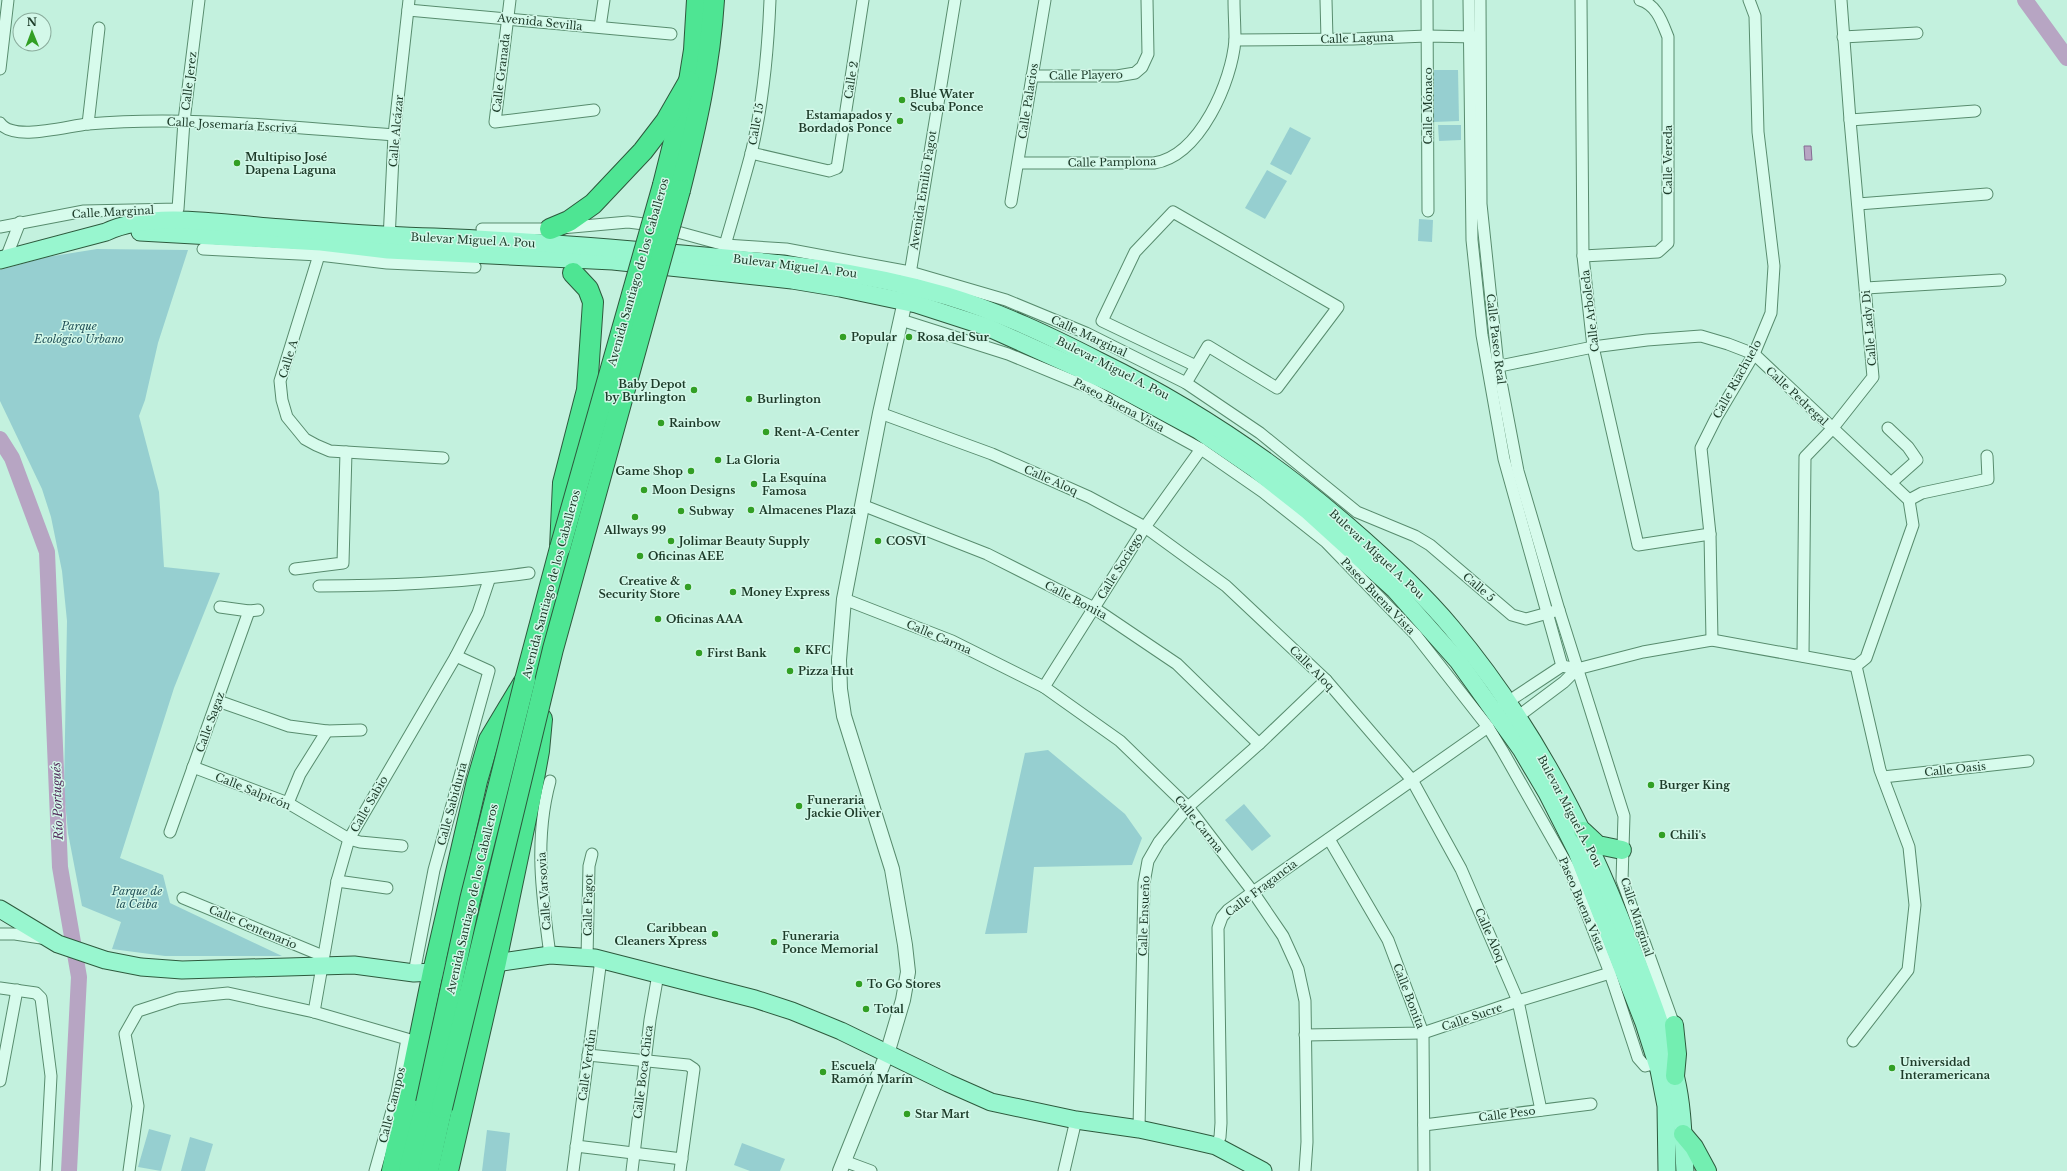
<svg xmlns="http://www.w3.org/2000/svg" width="2067" height="1171" font-family="'Libre Baskerville',serif">
  <rect width="100%" height="100%" fill="#c3f1de"/>
  <g fill="#96cfd0">
    <path d="M1434,70H1458L1459,121L1434,122Z"/>
    <path d="M1438,125H1461V140L1439,141Z"/>
    <path d="M1290,127L1311,138L1291,175L1270,164Z"/>
    <path d="M1267,170L1287,181L1265,219L1245,208Z"/>
    <path d="M1419,219L1433,220L1432,242L1418,241Z"/>
    <path d="M97,249L188,250L158,343L145,400L139,416L159,492L164,567L220,573L174,688L120,858L163,875L170,903L282,956H165L112,949L121,922L82,906L68,833L64,791L67,621L62,571L51,517L42,489L0,401V270L47,257Z"/>
    <path d="M1048,750L1125,814L1142,838L1132,865L1034,867L1027,933L985,934L1025,753Z"/>
    <path d="M1244,804L1271,836L1252,851L1225,820Z"/>
    <path d="M149,1129L171,1135L161,1171L138,1167Z"/>
    <path d="M487,1130L510,1133L506,1171H482Z"/>
    <path d="M190,1137L213,1144L205,1171H181Z"/>
    <path d="M742,1143L785,1159L780,1171H750L734,1165Z"/>
  </g>
  <path fill="#b7a5c3" stroke="#846b92" d="M1804,146H1811L1812,160H1805Z"/>
  <g fill="none" stroke-linecap="round" stroke-linejoin="round">
    <g stroke="#b7a5c3" stroke-width="16">
      <path d="M2025,0L2067,58"/>
      <path d="M0,439L12,458L47,552L60,867L79,977L69,1171"/>
    </g>
    <defs>
      <g id="minor">
        <path d="M510,0L495,122L594,110"/>
        <path d="M1326,0L1327,39"/>
        <path d="M1427,0L1428,211"/>
        <path d="M1469,0L1472,240L1482,335L1504,459L1562,666"/>
        <path d="M1480,0L1481,204L1498,366L1518,471L1559,610L1624,816L1622,880L1674,1025"/>
        <path d="M1581,0L1583,256L1593,347L1638,545L1710,534"/>
        <path d="M408,10L671,34"/>
        <path d="M600,27L604,0"/>
        <path d="M1843,37L1917,33"/>
        <path d="M1235,40L1353,39L1427,36L1476,37"/>
        <path d="M0,69L8,0"/>
        <path d="M1032,76H1117L1135,73L1142,67L1148,54L1147,0"/>
        <path d="M1850,120L1975,111"/>
        <path d="M0,123C13,142 67,126 88,124C189,115 293,128 394,135"/>
        <path d="M88,124L99,28"/>
        <path d="M751,153L829,171L837,168L863,0"/>
        <path d="M1019,163H1154C1200,156 1232,81 1235,40C1235,27 1234,13 1234,0"/>
        <path d="M1011,202L1045,0"/>
        <path d="M1858,204L1987,194"/>
        <path d="M0,227L84,211L178,209L184,121L199,0"/>
        <path d="M482,229H550L628,222L652,225L725,245L786,249L910,272L1006,300L1086,333L1186,383L1260,433L1357,512L1415,536L1430,545L1512,615L1526,619L1559,610"/>
        <path d="M389,240L394,135L409,0"/>
        <path d="M725,245C734,214 743,184 751,154C763,104 768,51 770,0"/>
        <path d="M203,249L319,255L387,263L475,267"/>
        <path d="M319,255L280,381L282,400L287,417L305,439L316,445L330,451L443,458"/>
        <path d="M1583,256L1658,252L1668,243V37C1662,22 1657,5 1640,0"/>
        <path d="M6,258L20,222"/>
        <path d="M909,280L955,0"/>
        <path d="M1866,288L2000,280"/>
        <path d="M901,320L1008,354L1088,387L1201,449L1263,492L1326,542L1415,634L1488,727L1502,750L1569,868L1610,973L1638,1058L1645,1066L1657,1063"/>
        <path d="M1490,368L1593,347L1647,340L1701,336L1728,344L1754,354L1909,500L1913,525L1866,658L1856,666"/>
        <path d="M1186,383L1208,346L1277,388L1338,307L1173,212L1135,252L1102,321L1196,366"/>
        <path d="M880,413L992,454L1089,497L1145,527L1226,586L1326,680L1412,780L1461,869L1518,1001L1541,1110"/>
        <path d="M1888,428L1908,447L1917,460L1891,483"/>
        <path d="M1909,500L1922,493L1988,479L1987,456"/>
        <path d="M862,505L987,554L1094,608L1177,664L1259,744"/>
        <path d="M295,569L343,563L346,452"/>
        <path d="M319,586C389,586 459,583 529,573"/>
        <path d="M844,599L952,641L1044,687L1120,741L1188,807L1253,892L1283,936L1298,969L1305,1001L1307,1142L1305,1171"/>
        <path d="M220,607L249,611L258,610"/>
        <path d="M1712,640L1710,534L1701,448L1716,418L1754,354L1771,313L1774,266L1758,132L1755,16L1749,0"/>
        <path d="M1803,656L1805,457L1832,429L1873,377L1850,120L1841,0"/>
        <path d="M1044,687L1145,527L1201,449"/>
        <path d="M218,701L289,726L327,731L361,730"/>
        <path d="M1503,705L1562,666L1577,669L1643,652L1712,640L1856,666"/>
        <path d="M1512,721L1564,682L1577,669"/>
        <path d="M193,767L288,803L349,839L360,842L402,846"/>
        <path d="M1883,777L2028,761"/>
        <path d="M288,803L300,774L327,731"/>
        <path d="M170,832L249,611"/>
        <path d="M1329,839L1388,940L1423,1033L1424,1171"/>
        <path d="M337,881L387,888"/>
        <path d="M183,898L323,956"/>
        <path d="M0,934H15L41,938"/>
        <path d="M550,955C542,896 534,839 550,781"/>
        <path d="M587,957L589,866L592,854"/>
        <path d="M414,973L434,870L489,671L456,656"/>
        <path d="M0,988L36,993L41,998L51,1076L46,1171"/>
        <path d="M314,1012L337,881L349,839L456,656L478,613L489,580"/>
        <path d="M1305,1035L1423,1033L1518,1001L1610,973"/>
        <path d="M1853,1041L1908,970L1915,905L1909,847L1880,770L1856,666"/>
        <path d="M588,1055L688,1065L694,1069L680,1171"/>
        <path d="M0,1081L17,990"/>
        <path d="M1424,1125L1591,1104"/>
        <path d="M1139,1129L1144,883L1148,861L1159,842L1188,807L1259,744L1326,680"/>
        <path d="M576,1146L682,1159"/>
        <path d="M1216,1146L1220,1137L1221,1123L1218,928L1222,917L1228,910L1253,892L1488,727"/>
        <path d="M844,1161L871,1171"/>
        <path d="M129,1171L138,1106L125,1034L138,1011L178,998L228,993L314,1012L407,1039L397,1093L375,1171"/>
        <path d="M573,1171L601,959"/>
        <path d="M632,1171L650,1020L657,980L659,973"/>
        <path d="M1064,1171L1076,1120"/>
      </g>
      <path id="tertiary" d="M840,1171L887,1054L903,1000L908,972L905,945L892,869L844,716L840,689L839,660L844,599L880,413L907,292"/>
      <g id="primary">
        <path d="M140,232L321,242L388,250L613,261L792,280L840,288L916,304L987,327L1111,383L1198,430L1255,469L1307,510L1395,590L1458,661L1521,749L1547,793L1577,852L1644,1023L1659,1070L1666,1106L1667,1171"/>
        <path d="M0,260L106,232C149,211 222,223 269,227C324,231 379,236 434,237C517,240 600,247 682,254C774,262 858,270 947,296C1000,312 1050,336 1099,361C1191,406 1271,459 1348,526C1385,558 1421,591 1452,628C1529,720 1587,829 1629,941C1646,986 1665,1032 1676,1079C1683,1109 1683,1140 1685,1171"/>
        <path d="M0,909L58,944L105,960L141,967L182,970L354,965L414,973L433,972L550,955L595,958L755,999L792,1011L841,1031L948,1083L991,1102L1076,1120L1139,1129L1190,1140L1216,1146L1263,1171"/>
      </g>
      <g id="trunk">
        <path d="M1583,831L1598,845L1622,850"/>
        <path d="M1674,1025L1677,1054L1675,1076"/>
        <path d="M1683,1134L1694,1147L1707,1171"/>
      </g>
      <g id="motorway">
        <path d="M663,185L689,81L694,50L697,0"/>
        <path d="M680,190C696,127 710,65 714,0"/>
        <path d="M550,229L569,221L593,204L643,151L666,121L689,81"/>
        <path d="M392,1171L433,972L477,781L489,740L525,680L560,548L563,483L587,390L593,302L588,289L573,273"/>
        <path d="M409,1171L426,1103"/>
        <path d="M428,1171L442,1108"/>
        <path d="M448,1171L496,962L531,795L539,751L542,719"/>
      </g>
    </defs>
    <use href="#minor" stroke="#588c6e" stroke-width="13"/>
    <use href="#tertiary" stroke="#588c6e" stroke-width="16"/>
    <use href="#primary" stroke="#2d5a3d" stroke-width="19"/>
    <use href="#trunk" stroke="#2d5a3d" stroke-width="20"/>
    <use href="#motorway" stroke="#2d5a3d" stroke-width="22"/>
    <use href="#minor" stroke="#d7fbec" stroke-width="11"/>
    <use href="#tertiary" stroke="#d7fbec" stroke-width="14"/>
    <use href="#primary" stroke="#98f6cf" stroke-width="17"/>
    <use href="#trunk" stroke="#73eeb1" stroke-width="18"/>
    <use href="#motorway" stroke="#4ee593" stroke-width="20"/>
    <defs>
      <g id="motorway-bridge">
        <path d="M560,548L663,185"/>
        <path d="M426,1103L470,900L525,680"/>
        <path d="M442,1108L553,649L680,190"/>
      </g>
    </defs>
    <use href="#motorway-bridge" stroke="#2d5a3d" stroke-width="22" stroke-linecap="butt"/>
    <use href="#motorway-bridge" stroke="#4ee593" stroke-width="20"/>
  </g>
  <g fill="#329f24" stroke="#d3f8e9" stroke-width="1.5">
    <circle cx="902" cy="100" r="4"/>
    <circle cx="900" cy="121" r="4"/>
    <circle cx="237" cy="163" r="4"/>
    <circle cx="843" cy="337" r="4"/>
    <circle cx="909" cy="337" r="4"/>
    <circle cx="694" cy="390" r="4"/>
    <circle cx="749" cy="399" r="4"/>
    <circle cx="661" cy="423" r="4"/>
    <circle cx="766" cy="432" r="4"/>
    <circle cx="718" cy="460" r="4"/>
    <circle cx="691" cy="471" r="4"/>
    <circle cx="754" cy="484" r="4"/>
    <circle cx="644" cy="490" r="4"/>
    <circle cx="751" cy="510" r="4"/>
    <circle cx="681" cy="511" r="4"/>
    <circle cx="635" cy="517" r="4"/>
    <circle cx="671" cy="541" r="4"/>
    <circle cx="878" cy="541" r="4"/>
    <circle cx="640" cy="556" r="4"/>
    <circle cx="688" cy="587" r="4"/>
    <circle cx="733" cy="592" r="4"/>
    <circle cx="658" cy="619" r="4"/>
    <circle cx="797" cy="650" r="4"/>
    <circle cx="699" cy="653" r="4"/>
    <circle cx="790" cy="671" r="4"/>
    <circle cx="1651" cy="785" r="4"/>
    <circle cx="799" cy="806" r="4"/>
    <circle cx="1662" cy="835" r="4"/>
    <circle cx="715" cy="934" r="4"/>
    <circle cx="774" cy="942" r="4"/>
    <circle cx="859" cy="984" r="4"/>
    <circle cx="866" cy="1009" r="4"/>
    <circle cx="1892" cy="1068" r="4"/>
    <circle cx="823" cy="1072" r="4"/>
    <circle cx="907" cy="1114" r="4"/>
  </g>
  <g text-anchor="middle" dominant-baseline="central" stroke-width="3" stroke-linejoin="round" paint-order="stroke">
    <g font-size="11" fill="#1d3b29" stroke="#d3f8e9">
      <text transform="translate(540 22) rotate(6)">Avenida Sevilla</text>
      <text transform="translate(1357 38) rotate(-2)">Calle Laguna</text>
      <text transform="translate(501 73) rotate(-83)">Calle Granada</text>
      <text transform="translate(1086 75) rotate(-1)">Calle Playero</text>
      <text transform="translate(851 80) rotate(-81)">Calle 2</text>
      <text transform="translate(189 81) rotate(-83)">Calle Jerez</text>
      <text transform="translate(1028 101) rotate(-81)">Calle Palacios</text>
      <text transform="translate(1428 106) rotate(-90)">Calle Mónaco</text>
      <text transform="translate(756 124) rotate(-80)">Calle 15</text>
      <text transform="translate(232 125) rotate(3)">Calle Josemaría Escrivá</text>
      <text transform="translate(396 131) rotate(-85)">Calle Alcázar</text>
      <text transform="translate(1668 160) rotate(-90)">Calle Vereda</text>
      <text transform="translate(1112 162) rotate(-1)">Calle Pamplona</text>
      <text transform="translate(923 190) rotate(-81)">Avenida Emilio Fagot</text>
      <text transform="translate(113 212) rotate(-3)">Calle Marginal</text>
      <text transform="translate(473 240) rotate(3)">Bulevar Miguel A. Pou</text>
      <text transform="translate(795 266) rotate(7)">Bulevar Miguel A. Pou</text>
      <text transform="translate(638 272) rotate(-74)">Avenida Santiago de los Caballeros</text>
      <text transform="translate(1590 311) rotate(-97)">Calle Arboleda</text>
      <text transform="translate(1869 328) rotate(-95)">Calle Lady Di</text>
      <text transform="translate(1089 336) rotate(25)">Calle Marginal</text>
      <text transform="translate(1496 339) rotate(83)">Calle Paseo Real</text>
      <text transform="translate(288 359) rotate(-73)">Calle A</text>
      <text transform="translate(1113 368) rotate(27)">Bulevar Miguel A. Pou</text>
      <text transform="translate(1737 379) rotate(-61)">Calle Riachuelo</text>
      <text transform="translate(1797 396) rotate(43)">Calle Pedregal</text>
      <text transform="translate(1119 405) rotate(28)">Paseo Buena Vista</text>
      <text transform="translate(1051 480) rotate(24)">Calle Aloq</text>
      <text transform="translate(1377 554) rotate(43)">Bulevar Miguel A. Pou</text>
      <text transform="translate(1120 566) rotate(-58)">Calle Sociego</text>
      <text transform="translate(551 584) rotate(-75)">Avenida Santiago de los Caballeros</text>
      <text transform="translate(1479 587) rotate(41)">Calle 5</text>
      <text transform="translate(1378 596) rotate(46)">Paseo Buena Vista</text>
      <text transform="translate(1076 600) rotate(28)">Calle Bonita</text>
      <text transform="translate(939 637) rotate(23)">Calle Carma</text>
      <text transform="translate(1312 668) rotate(45)">Calle Aloq</text>
      <text transform="translate(210 722) rotate(-70)">Calle Sagaz</text>
      <text transform="translate(1955 769) rotate(-6)">Calle Oasis</text>
      <text transform="translate(253 791) rotate(22)">Calle Salpicón</text>
      <text transform="translate(369 804) rotate(-60)">Calle Sabio</text>
      <text transform="translate(452 804) rotate(-75)">Calle Sabiduría</text>
      <text transform="translate(1570 811) rotate(62)">Bulevar Miguel A. Pou</text>
      <text transform="translate(1199 824) rotate(51)">Calle Carma</text>
      <text transform="translate(1261 888) rotate(-37)">Calle Fragancia</text>
      <text transform="translate(544 891) rotate(-94)">Calle Varsovia</text>
      <text transform="translate(472 899) rotate(-77)">Avenida Santiago de los Caballeros</text>
      <text transform="translate(1582 904) rotate(67)">Paseo Buena Vista</text>
      <text transform="translate(588 905) rotate(-89)">Calle Fagot</text>
      <text transform="translate(1144 916) rotate(-88)">Calle Ensueño</text>
      <text transform="translate(1637 917) rotate(72)">Calle Marginal</text>
      <text transform="translate(253 927) rotate(23)">Calle Centenario</text>
      <text transform="translate(1490 935) rotate(66)">Calle Aloq</text>
      <text transform="translate(1409 996) rotate(69)">Calle Bonita</text>
      <text transform="translate(1472 1017) rotate(-19)">Calle Sucre</text>
      <text transform="translate(587 1065) rotate(-82)">Calle Verdún</text>
      <text transform="translate(643 1072) rotate(-83)">Calle Boca Chica</text>
      <text transform="translate(392 1105) rotate(-76)">Calle Campos</text>
      <text transform="translate(1507 1114) rotate(-7)">Calle Peso</text>
    </g>
    <g font-size="11" font-weight="bold" fill="#1d3b29" stroke="#d3f8e9" text-anchor="start">
      <text x="910" y="94">Blue Water<tspan x="910" dy="13">Scuba Ponce</tspan></text>
      <text x="892" y="115" text-anchor="end">Estamapados y<tspan x="892" dy="13">Bordados Ponce</tspan></text>
      <text x="245" y="157">Multipiso José<tspan x="245" dy="13">Dapena Laguna</tspan></text>
      <text x="851" y="337">Popular</text>
      <text x="917" y="337">Rosa del Sur</text>
      <text x="686" y="384" text-anchor="end">Baby Depot<tspan x="686" dy="13">by Burlington</tspan></text>
      <text x="757" y="399">Burlington</text>
      <text x="669" y="423">Rainbow</text>
      <text x="774" y="432">Rent-A-Center</text>
      <text x="726" y="460">La Gloria</text>
      <text x="683" y="471" text-anchor="end">Game Shop</text>
      <text x="762" y="478">La Esquína<tspan x="762" dy="13">Famosa</tspan></text>
      <text x="652" y="490">Moon Designs</text>
      <text x="759" y="510">Almacenes Plaza</text>
      <text x="689" y="511">Subway</text>
      <text x="635" y="530" text-anchor="middle">Allways 99</text>
      <text x="679" y="541">Jolimar Beauty Supply</text>
      <text x="886" y="541">COSVI</text>
      <text x="648" y="556">Oficinas AEE</text>
      <text x="680" y="581" text-anchor="end">Creative &amp;<tspan x="680" dy="13">Security Store</tspan></text>
      <text x="741" y="592">Money Express</text>
      <text x="666" y="619">Oficinas AAA</text>
      <text x="805" y="650">KFC</text>
      <text x="707" y="653">First Bank</text>
      <text x="798" y="671">Pizza Hut</text>
      <text x="1659" y="785">Burger King</text>
      <text x="807" y="800">Funeraria<tspan x="807" dy="13">Jackie Oliver</tspan></text>
      <text x="1670" y="835">Chili's</text>
      <text x="707" y="928" text-anchor="end">Caribbean<tspan x="707" dy="13">Cleaners Xpress</tspan></text>
      <text x="782" y="936">Funeraria<tspan x="782" dy="13">Ponce Memorial</tspan></text>
      <text x="867" y="984">To Go Stores</text>
      <text x="874" y="1009">Total</text>
      <text x="1900" y="1062">Universidad<tspan x="1900" dy="13">Interamericana</tspan></text>
      <text x="831" y="1066">Escuela<tspan x="831" dy="13">Ramón Marín</tspan></text>
      <text x="915" y="1114">Star Mart</text>
    </g>
    <g font-size="11" font-style="italic" fill="#235159" stroke="#d3f8e9">
      <text x="79" y="326">Parque<tspan x="79" dy="13">Ecológico Urbano</tspan></text>
      <text x="137" y="891">Parque de<tspan x="137" dy="13">la Ceiba</tspan></text>
    </g>
    <g font-size="12" font-style="italic" fill="#542c5c" stroke="#d3f8e9">
      <text transform="translate(57 801) rotate(-92)">Río Portugués</text>
    </g>
  </g>
  <g transform="translate(32 32) rotate(359)"><circle r="19" fill="#d3f8e9" stroke="#8aac9c"/>
  <path d="M0-3L7 15L0 10L-7 15Z" fill="#329f24"/>
  <text y="-6" font-size="11" font-weight="bold" text-anchor="middle" fill="#1d3b29">N</text>
  </g>
</svg>
